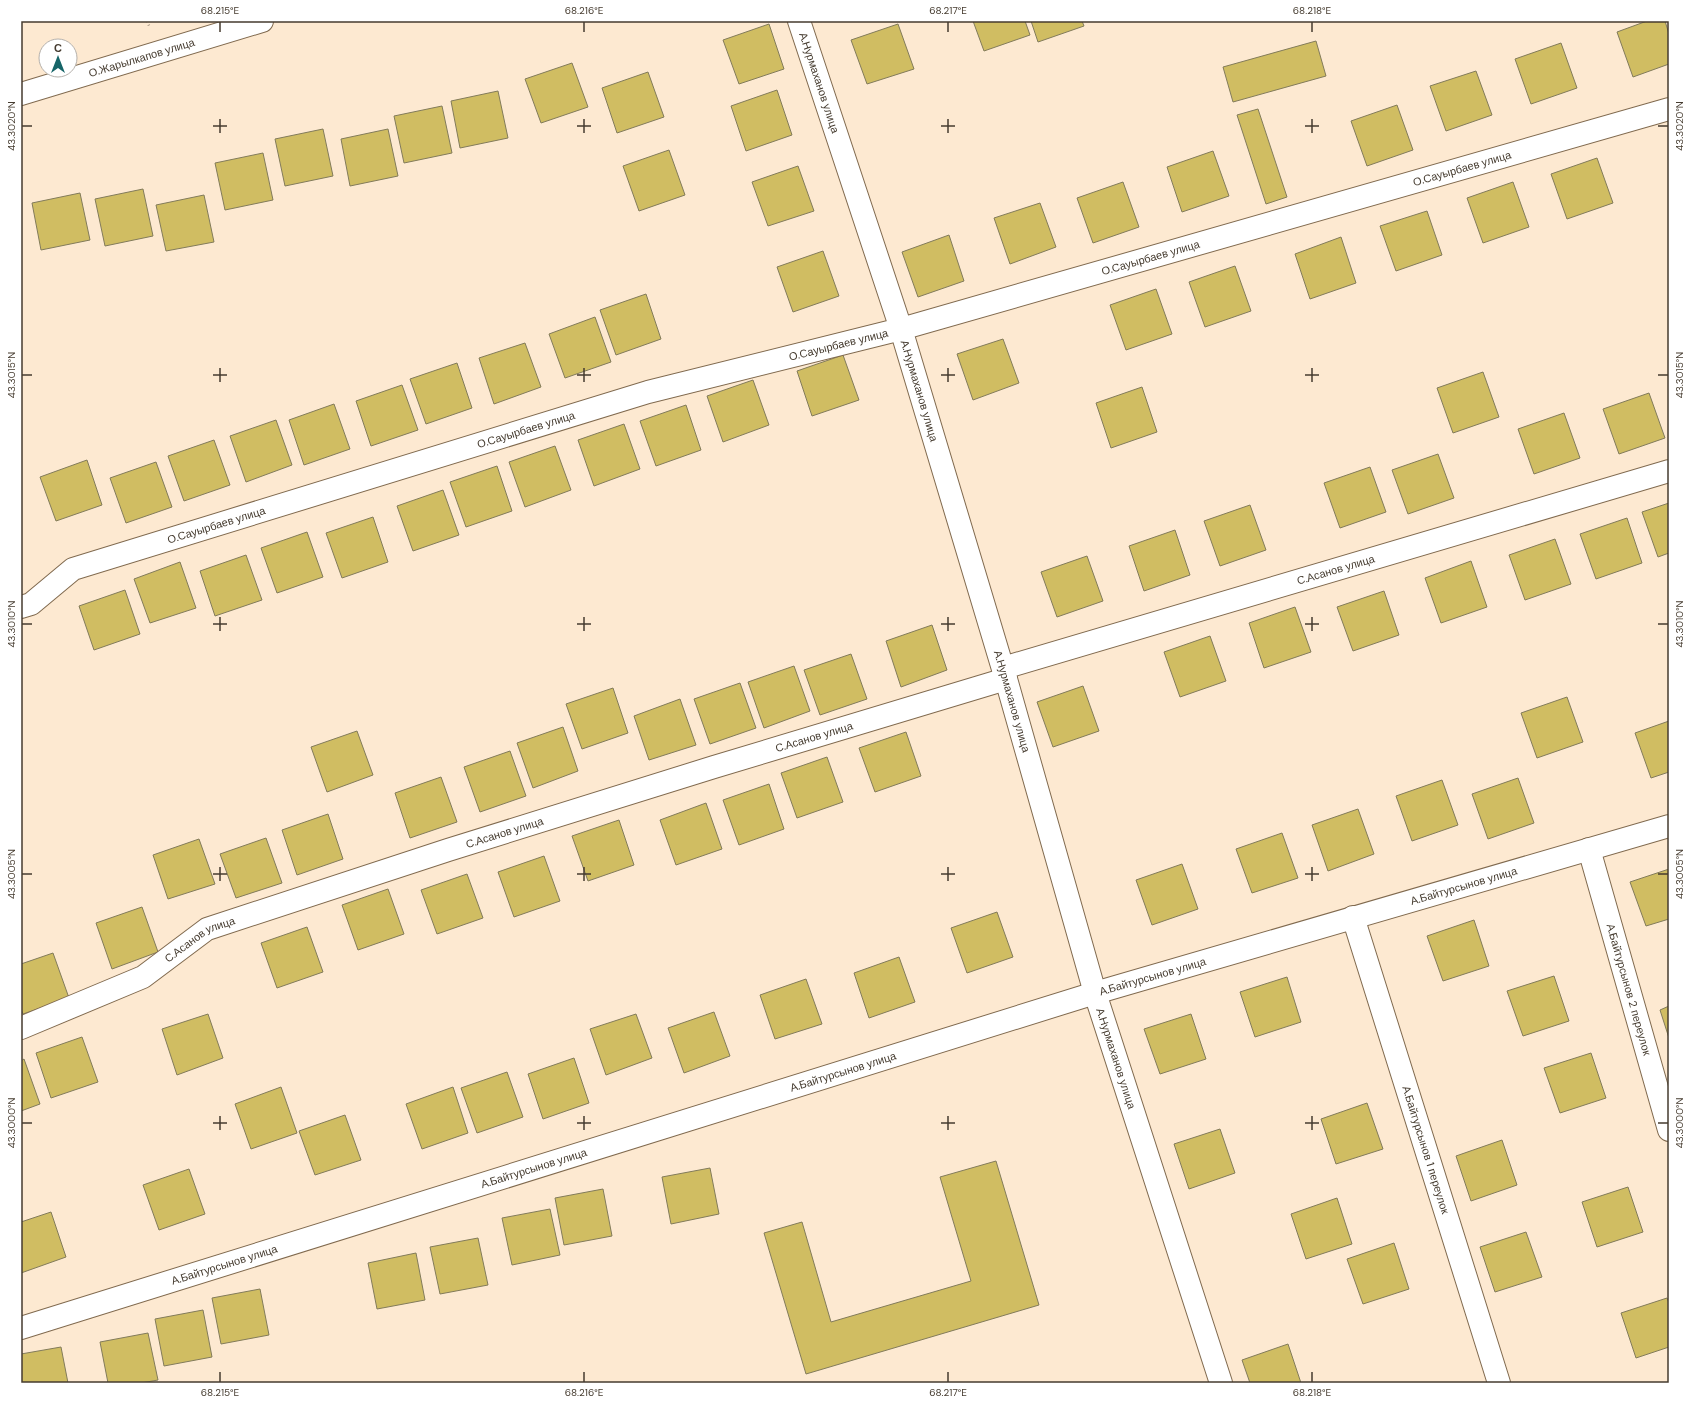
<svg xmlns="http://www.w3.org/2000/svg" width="1690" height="1404" font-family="'DM Sans',sans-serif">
  <rect width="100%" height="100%" fill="#fde9d1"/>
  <g fill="#d0bd62" stroke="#827b5a">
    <path d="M973,21H1025L1030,35L984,51Z"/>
    <path d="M1031,21H1082L1084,26L1038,42Z"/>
    <path d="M1647,21H1665L1669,34V64L1633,77L1617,32Z"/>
    <path d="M769,24L784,69L739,84L723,40Z"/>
    <path d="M898,24L914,69L867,84L851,40Z"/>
    <path d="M1316,41L1326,76L1233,102L1223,67Z"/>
    <path d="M1561,43L1577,88L1531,104L1515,59Z"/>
    <path d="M572,63L588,107L541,123L525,79Z"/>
    <path d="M1476,71L1492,115L1446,131L1430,86Z"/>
    <path d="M648,72L664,117L617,133L602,88Z"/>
    <path d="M777,90L792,135L746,151L731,106Z"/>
    <path d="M498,91L508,138L460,148L451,101Z"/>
    <path d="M1397,105L1413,150L1367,166L1351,121Z"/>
    <path d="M442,106L452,153L404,163L394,116Z"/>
    <path d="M1258,109L1287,197L1266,204L1237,115Z"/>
    <path d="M323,129L333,176L285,186L275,139Z"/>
    <path d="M388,129L398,176L350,186L341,139Z"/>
    <path d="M669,150L685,195L639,211L623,166Z"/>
    <path d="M1213,151L1229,196L1182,212L1167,167Z"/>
    <path d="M263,153L273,200L225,210L215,163Z"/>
    <path d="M1597,158L1613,203L1567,219L1551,174Z"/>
    <path d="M798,166L814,211L768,226L752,182Z"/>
    <path d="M1123,182L1139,227L1093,243L1077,198Z"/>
    <path d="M1513,182L1529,227L1483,243L1467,198Z"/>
    <path d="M143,189L153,236L105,246L95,199Z"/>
    <path d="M80,193L90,240L41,250L32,203Z"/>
    <path d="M204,195L214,242L166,251L156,205Z"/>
    <path d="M1040,203L1056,247L1010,264L994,218Z"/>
    <path d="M1427,211L1442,255L1396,271L1380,226Z"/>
    <path d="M949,235L964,281L918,297L902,252Z"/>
    <path d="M1341,237L1356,283L1310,299L1295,254Z"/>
    <path d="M823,251L839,296L793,312L777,267Z"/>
    <path d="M1235,266L1251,311L1205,327L1189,282Z"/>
    <path d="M1156,289L1172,334L1126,350L1110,305Z"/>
    <path d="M646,294L661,339L616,355L600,310Z"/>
    <path d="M595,317L611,362L565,378L549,334Z"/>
    <path d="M1003,339L1019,383L973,400L957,354Z"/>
    <path d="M525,343L541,387L494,404L479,358Z"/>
    <path d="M843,355L859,400L812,416L797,371Z"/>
    <path d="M457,363L472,408L426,424L410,379Z"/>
    <path d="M1483,372L1499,417L1453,433L1437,388Z"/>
    <path d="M753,380L769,425L723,442L707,396Z"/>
    <path d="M402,385L418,430L371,446L356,401Z"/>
    <path d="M1142,387L1157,432L1111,448L1096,403Z"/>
    <path d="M1649,393L1665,438L1619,454L1603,409Z"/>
    <path d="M334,404L350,449L304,465L289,420Z"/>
    <path d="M686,405L701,450L656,466L640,421Z"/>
    <path d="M1564,413L1580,458L1534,474L1518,429Z"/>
    <path d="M276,420L292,465L246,482L230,436Z"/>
    <path d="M624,424L640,469L594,486L578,440Z"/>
    <path d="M214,440L230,485L184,501L168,456Z"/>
    <path d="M555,446L571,490L525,507L509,462Z"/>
    <path d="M1438,454L1454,498L1408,514L1392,470Z"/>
    <path d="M87,460L102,505L56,521L40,477Z"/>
    <path d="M156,462L172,507L126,523L110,478Z"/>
    <path d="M497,466L512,511L466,527L450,482Z"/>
    <path d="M1370,467L1386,512L1340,528L1324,483Z"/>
    <path d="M443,490L459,535L413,551L397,506Z"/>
    <path d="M1669,503V553L1658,557L1642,512Z"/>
    <path d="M1250,505L1266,550L1220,566L1204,521Z"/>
    <path d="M373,517L388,562L342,578L326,533Z"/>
    <path d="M1627,518L1642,563L1596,579L1580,534Z"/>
    <path d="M1175,530L1190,575L1144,591L1129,546Z"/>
    <path d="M307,532L323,577L277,593L261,548Z"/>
    <path d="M1555,539L1571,584L1525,600L1509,555Z"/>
    <path d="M246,555L262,600L215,616L200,571Z"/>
    <path d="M1087,556L1103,601L1057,617L1041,572Z"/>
    <path d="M1471,561L1487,607L1441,623L1425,578Z"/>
    <path d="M180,562L196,608L150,623L134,579Z"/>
    <path d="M125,590L140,634L94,650L79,606Z"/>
    <path d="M1384,591L1399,635L1353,651L1337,607Z"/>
    <path d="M1295,607L1311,652L1264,668L1249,623Z"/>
    <path d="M932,625L947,670L901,687L886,641Z"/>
    <path d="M1210,636L1226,681L1180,697L1164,652Z"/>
    <path d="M851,654L867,699L820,715L804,670Z"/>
    <path d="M794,666L810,711L764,728L748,682Z"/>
    <path d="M740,683L756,728L710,744L694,699Z"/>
    <path d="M1083,686L1099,731L1053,747L1037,702Z"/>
    <path d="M613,688L628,733L582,749L566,704Z"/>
    <path d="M1567,697L1583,742L1537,758L1521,713Z"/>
    <path d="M680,699L696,745L649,760L634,716Z"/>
    <path d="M1669,721V772L1651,778L1635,733Z"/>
    <path d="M563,727L578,771L533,788L517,743Z"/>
    <path d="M357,731L373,775L327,792L311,747Z"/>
    <path d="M906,732L921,776L875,792L859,748Z"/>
    <path d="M510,751L526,796L480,812L464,767Z"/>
    <path d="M827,757L843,802L797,818L781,773Z"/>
    <path d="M441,777L457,822L410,838L395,793Z"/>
    <path d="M1518,778L1534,823L1488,839L1472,794Z"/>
    <path d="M1442,780L1458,825L1412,841L1396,796Z"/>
    <path d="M769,784L784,829L739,845L723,800Z"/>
    <path d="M706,803L722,849L676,865L660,820Z"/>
    <path d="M1358,809L1374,854L1328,871L1312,825Z"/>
    <path d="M328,814L343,859L297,875L282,830Z"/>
    <path d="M619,820L634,865L588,881L572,836Z"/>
    <path d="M1282,833L1298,878L1252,893L1236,849Z"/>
    <path d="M266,838L282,883L236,898L220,854Z"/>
    <path d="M199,839L215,884L168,899L153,855Z"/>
    <path d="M544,856L560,901L514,917L498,872Z"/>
    <path d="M1182,864L1198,909L1152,925L1136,880Z"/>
    <path d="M1669,869V919L1646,926L1630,882Z"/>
    <path d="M467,874L483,918L437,934L421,890Z"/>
    <path d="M388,889L404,934L358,950L342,905Z"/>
    <path d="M142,907L158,952L112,969L96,923Z"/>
    <path d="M997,912L1013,957L967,973L951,928Z"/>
    <path d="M1474,920L1489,966L1443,981L1427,936Z"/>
    <path d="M307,927L323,972L277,988L261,943Z"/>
    <path d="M53,953L69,998L23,1014L21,1009V964Z"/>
    <path d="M899,957L915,1002L869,1018L854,973Z"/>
    <path d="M1554,976L1569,1021L1523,1036L1507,991Z"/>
    <path d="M1287,977L1301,1022L1255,1037L1240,992Z"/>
    <path d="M806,979L822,1024L775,1039L760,995Z"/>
    <path d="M1669,1006V1038L1660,1010Z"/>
    <path d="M714,1012L730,1056L684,1073L668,1028Z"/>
    <path d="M208,1014L223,1058L177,1075L162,1029Z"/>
    <path d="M636,1014L652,1058L606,1075L590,1029Z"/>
    <path d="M1191,1014L1206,1059L1160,1074L1144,1029Z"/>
    <path d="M82,1037L98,1082L51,1098L36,1053Z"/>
    <path d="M1591,1053L1606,1098L1560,1113L1544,1068Z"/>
    <path d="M574,1058L589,1103L543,1119L528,1074Z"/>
    <path d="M24,1059L40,1104L21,1111V1061Z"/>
    <path d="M507,1072L523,1117L477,1133L461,1088Z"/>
    <path d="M281,1087L297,1133L251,1149L235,1104Z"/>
    <path d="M453,1087L468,1133L422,1149L406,1104Z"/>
    <path d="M1367,1103L1383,1149L1336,1164L1321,1119Z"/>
    <path d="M345,1115L361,1160L315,1175L299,1131Z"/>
    <path d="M1220,1129L1235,1173L1189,1189L1174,1144Z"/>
    <path d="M1502,1140L1517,1185L1471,1201L1456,1156Z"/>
    <path d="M996,1161L1039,1305L806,1374L764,1233L802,1222L831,1322L971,1281L940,1177Z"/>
    <path d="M710,1168L719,1214L671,1224L662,1177Z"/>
    <path d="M189,1169L205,1214L159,1230L143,1185Z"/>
    <path d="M1628,1187L1643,1232L1597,1247L1582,1202Z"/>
    <path d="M603,1189L612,1236L564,1245L555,1198Z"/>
    <path d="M1337,1198L1352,1244L1306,1259L1291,1214Z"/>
    <path d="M550,1209L560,1255L512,1265L502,1218Z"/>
    <path d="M51,1212L66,1257L21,1273V1222Z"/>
    <path d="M1526,1232L1542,1277L1495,1292L1480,1247Z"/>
    <path d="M478,1238L488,1285L440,1294L430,1247Z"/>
    <path d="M1394,1243L1409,1289L1363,1304L1347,1259Z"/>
    <path d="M416,1253L425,1300L377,1309L368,1263Z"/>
    <path d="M260,1289L269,1335L221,1344L212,1298Z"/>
    <path d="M1667,1298L1669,1303V1347L1636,1358L1621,1313Z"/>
    <path d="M203,1310L212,1357L164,1366L155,1319Z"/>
    <path d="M148,1333L158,1380L141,1383H108L100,1342Z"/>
    <path d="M1288,1344L1301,1383H1250L1242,1360Z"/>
    <path d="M61,1347L68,1383H21V1354Z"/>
  </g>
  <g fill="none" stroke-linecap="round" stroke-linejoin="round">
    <defs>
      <g id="street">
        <path id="s1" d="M799,21L901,329L1006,679L1095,993L1221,1383"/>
        <path id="s2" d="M21,94L262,21"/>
        <path id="s3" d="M21,607L31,604L73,569L648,392L901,329L1669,109"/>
        <path id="s4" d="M1003,668L1669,471"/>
        <path id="s5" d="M1589,849L1669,1130"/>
        <path id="s6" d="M1353,917L1499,1383"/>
        <path id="s7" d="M21,1028L143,977L207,929L448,850L714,767L1006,679"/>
        <path id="s8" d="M21,1328L1095,993L1669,826"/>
      </g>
    </defs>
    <use href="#street" stroke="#806a4f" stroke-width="24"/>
    <path stroke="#9e8f7d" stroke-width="2.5" stroke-dasharray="1 3" stroke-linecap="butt" d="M147,21L150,28"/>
    <use href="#street" stroke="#fff" stroke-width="22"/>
  </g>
  <path fill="none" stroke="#453b2f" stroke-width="1.5" d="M220,22V32M584,22V32M948,22V32M1312,22V32M220,119V133M584,119V133M948,119V133M1312,119V133M22,126H32M213,126H227M577,126H591M941,126H955M1305,126H1319M1658,126H1668M220,368V382M584,368V382M948,368V382M1312,368V382M22,375H32M213,375H227M577,375H591M941,375H955M1305,375H1319M1658,375H1668M220,617V631M584,617V631M948,617V631M1312,617V631M22,624H32M213,624H227M577,624H591M941,624H955M1305,624H1319M1658,624H1668M220,867V881M584,867V881M948,867V881M1312,867V881M22,874H32M213,874H227M577,874H591M941,874H955M1305,874H1319M1658,874H1668M220,1116V1130M584,1116V1130M948,1116V1130M1312,1116V1130M22,1123H32M213,1123H227M577,1123H591M941,1123H955M1305,1123H1319M1658,1123H1668M220,1372V1382M584,1372V1382M948,1372V1382M1312,1372V1382"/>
  <g text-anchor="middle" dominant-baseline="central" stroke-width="3" stroke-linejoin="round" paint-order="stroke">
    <g font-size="11" fill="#453b2f" stroke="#fff">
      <text stroke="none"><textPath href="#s2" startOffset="126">О.Жарылкапов улица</textPath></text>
      <text stroke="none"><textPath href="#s1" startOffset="65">А.Нурмаханов улица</textPath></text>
      <text stroke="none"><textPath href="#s3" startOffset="1511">О.Сауырбаев улица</textPath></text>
      <text stroke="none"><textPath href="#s3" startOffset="1187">О.Сауырбаев улица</textPath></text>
      <text stroke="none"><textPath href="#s3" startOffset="863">О.Сауырбаев улица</textPath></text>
      <text stroke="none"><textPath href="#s1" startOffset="389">А.Нурмаханов улица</textPath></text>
      <text stroke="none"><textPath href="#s3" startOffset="539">О.Сауырбаев улица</textPath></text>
      <text stroke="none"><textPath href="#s3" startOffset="215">О.Сауырбаев улица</textPath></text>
      <text stroke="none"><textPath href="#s4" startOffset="347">С.Асанов улица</textPath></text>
      <text stroke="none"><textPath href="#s1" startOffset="713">А.Нурмаханов улица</textPath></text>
      <text stroke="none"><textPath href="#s7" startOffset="849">С.Асанов улица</textPath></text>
      <text stroke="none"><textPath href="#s7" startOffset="525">С.Асанов улица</textPath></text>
      <text stroke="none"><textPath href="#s8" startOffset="1509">А.Байтурсынов улица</textPath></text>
      <text stroke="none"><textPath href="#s7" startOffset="201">С.Асанов улица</textPath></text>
      <text stroke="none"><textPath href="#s8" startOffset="1185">А.Байтурсынов улица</textPath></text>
      <text stroke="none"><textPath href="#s5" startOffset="146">А.Байтурсынов 2 переулок</textPath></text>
      <text stroke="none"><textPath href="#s1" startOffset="1085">А.Нурмаханов улица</textPath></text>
      <text stroke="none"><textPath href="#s8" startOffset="861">А.Байтурсынов улица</textPath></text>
      <text stroke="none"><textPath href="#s6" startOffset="244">А.Байтурсынов 1 переулок</textPath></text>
      <text stroke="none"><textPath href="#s8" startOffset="537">А.Байтурсынов улица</textPath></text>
      <text stroke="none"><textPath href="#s8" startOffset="213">А.Байтурсынов улица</textPath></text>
    </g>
  </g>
  <rect width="1690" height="1404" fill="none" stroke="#ffffff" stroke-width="44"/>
  <g transform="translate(58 58)"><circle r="19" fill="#ffffff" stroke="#b5b1ac"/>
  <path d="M0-3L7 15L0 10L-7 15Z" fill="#166568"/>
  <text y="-6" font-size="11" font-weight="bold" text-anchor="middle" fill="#453b2f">С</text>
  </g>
  <rect x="22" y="22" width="1646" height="1360" fill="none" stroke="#453b2f" stroke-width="1.5"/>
  <g font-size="10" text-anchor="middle" fill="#453b2f">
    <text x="220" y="14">68.215°E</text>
    <text x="584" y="14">68.216°E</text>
    <text x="948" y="14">68.217°E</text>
    <text x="1312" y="14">68.218°E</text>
    <text transform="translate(11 126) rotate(-90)" y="4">43.3020°N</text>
    <text transform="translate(1679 126) rotate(-90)" y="4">43.3020°N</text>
    <text transform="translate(11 375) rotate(-90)" y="4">43.3015°N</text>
    <text transform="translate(1679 375) rotate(-90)" y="4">43.3015°N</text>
    <text transform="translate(11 624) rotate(-90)" y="4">43.3010°N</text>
    <text transform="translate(1679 624) rotate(-90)" y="4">43.3010°N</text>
    <text transform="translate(11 874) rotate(-90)" y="4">43.3005°N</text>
    <text transform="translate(1679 874) rotate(-90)" y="4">43.3005°N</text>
    <text transform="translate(11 1123) rotate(-90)" y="4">43.3000°N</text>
    <text transform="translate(1679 1123) rotate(-90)" y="4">43.3000°N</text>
    <text x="220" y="1396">68.215°E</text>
    <text x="584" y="1396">68.216°E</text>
    <text x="948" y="1396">68.217°E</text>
    <text x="1312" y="1396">68.218°E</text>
  </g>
</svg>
